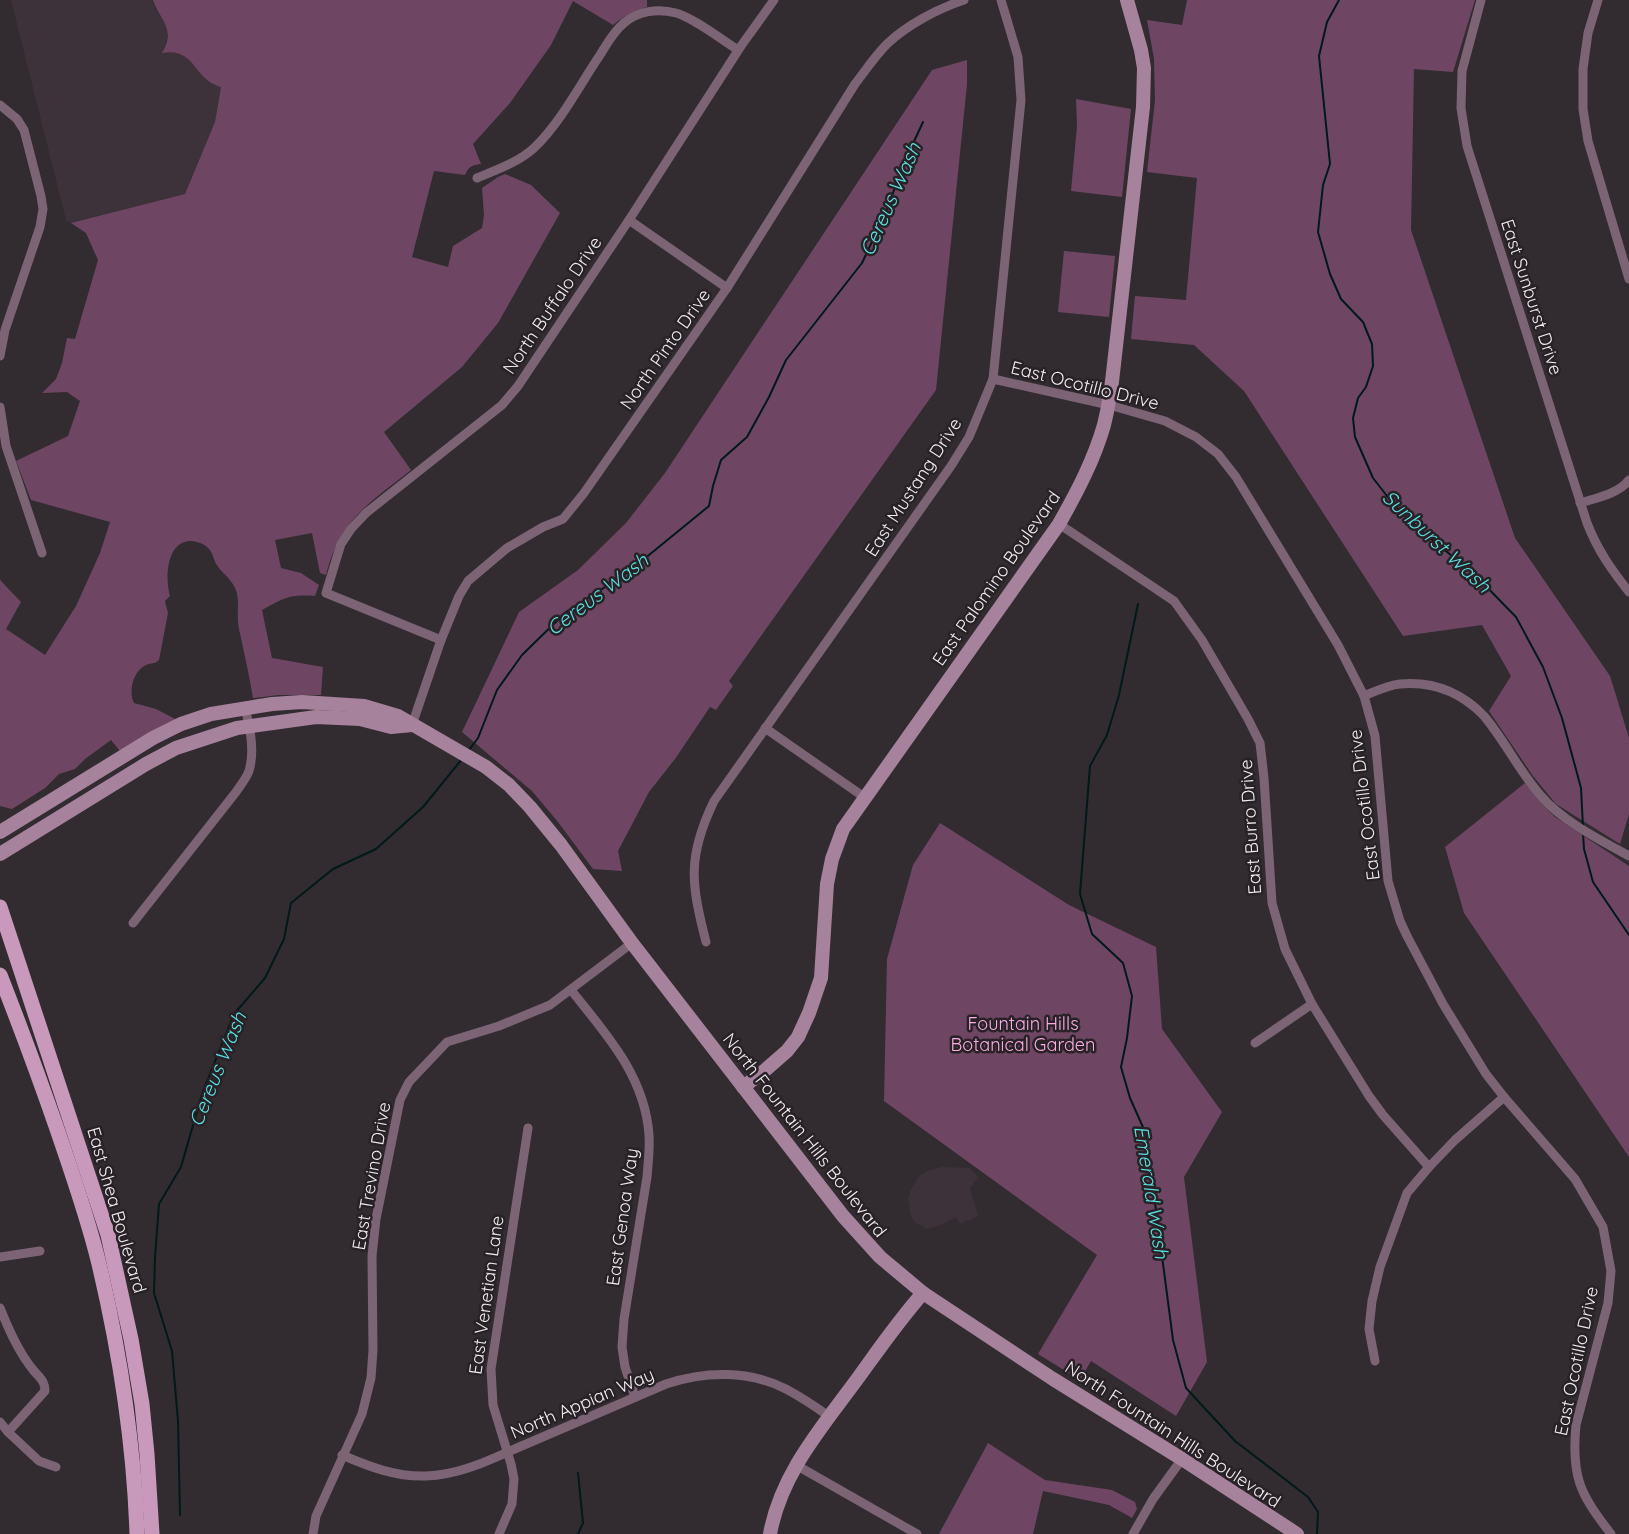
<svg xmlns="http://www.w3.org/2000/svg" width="1629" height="1534" font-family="Quicksand,sans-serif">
  <rect width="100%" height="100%" fill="#322c30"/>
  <g fill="#3e323a">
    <path d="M11,0H153L155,8L165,23L168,32L165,48L171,51L183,54L208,81L213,85L221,86L215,122L185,194L71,223L66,220Z"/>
    <path d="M942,1167L970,1168L978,1177L970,1188L978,1216L960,1224L956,1217L938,1226L926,1229L915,1222L911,1216L908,1199L910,1191L919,1176L930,1170Z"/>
  </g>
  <g fill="#6e4664">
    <path d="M153,0H647V7C634,11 624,16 613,25L573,1L551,45L510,103L473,144L481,164C472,165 468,167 465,175L434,171L412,257L448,267L453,246L482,228L484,215L482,188L498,177L505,174L531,185L560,213L498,323L462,367L384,432L411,470C369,503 340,520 326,575L320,573L312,533L275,540L281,568L301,573L319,585L315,596C289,594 284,598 262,610L272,658L323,667L321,695H279L253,698C250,680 246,661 242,643C241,636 238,628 238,620C237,610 240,598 235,588C231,578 220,572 215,562C213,556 212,551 206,546C202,543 195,541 189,541C166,543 165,580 170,596L165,601L168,613L159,660C154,665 152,662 146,665C133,671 128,692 134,703L156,709L177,720L120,751L111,740L85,759L75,769L59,774L45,788L12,809L0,806V580L21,602L6,629L45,655L76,606L100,553L110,522L31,500L16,461L68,436L80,401L67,392L42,393L56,379L62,363L67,338L75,339L98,260L86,233L71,223L185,194L215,122L221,87C193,80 196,47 162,53C177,28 159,20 153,0Z"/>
    <path d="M1187,0H1475L1453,72L1414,69L1411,230L1515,538L1610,676L1629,738V814L1620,844L1556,804L1533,776L1489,711L1511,676L1482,625L1403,636L1244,391L1194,345L1131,339L1135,296L1186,300L1197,178L1147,172L1155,100L1154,59L1147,20L1182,25Z"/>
    <path d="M967,60V84L936,390L729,681L733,686L716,710L710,707L675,759L649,792L618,851L622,871L593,869L558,822L532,791L462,732L519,612L578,570L626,523L665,473L932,70Z"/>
    <path d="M1076,99L1131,109L1122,197L1071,191L1077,126Z"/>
    <path d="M1064,251L1115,256L1109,317L1058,312Z"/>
    <path d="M1525,783L1542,804L1555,817L1629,866V1157L1464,913L1445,847Z"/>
    <path d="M940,823L1069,905L1156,947L1162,1029L1222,1112L1184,1177L1207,1362L1176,1416L1091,1361L1080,1380L1038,1354L1097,1255L884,1101L887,959L913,865Z"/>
    <path d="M988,1443L1045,1480L1112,1490L1135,1502L1137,1509L1132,1518L1109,1505L1043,1491L1033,1534H939Z"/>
  </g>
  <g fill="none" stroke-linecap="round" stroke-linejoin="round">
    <g stroke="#00191a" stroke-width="2">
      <path d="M1339,0L1327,22L1319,56L1330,164L1323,185L1318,232L1330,274L1341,299L1363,322L1372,344L1373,366L1366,387L1358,398L1353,418L1355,437L1373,478L1394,505L1417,527L1476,576L1516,617L1543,667L1562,718L1581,788L1583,827"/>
      <path d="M1138,604L1119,695L1107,735L1090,766L1080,894L1092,934L1123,963L1132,996L1127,1038L1121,1067L1130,1098L1146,1134L1173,1340L1186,1388L1235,1441L1308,1497L1318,1512L1317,1534"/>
      <path d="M469,750L478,738L497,690L522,655L566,612L627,573L709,506L713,486L721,460L747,437L769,397L786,360L862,263L886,212L904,163L923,122"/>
      <path d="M1583,833L1584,849L1593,882L1629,935"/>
      <path d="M180,1515L178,1421L172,1351L154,1293L155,1257L159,1204L181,1167L202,1094L234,1014L265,978L284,939L291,903L333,869L376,849L423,807L462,759"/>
      <path d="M578,1534L583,1523L578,1473"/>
    </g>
    <g stroke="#7c6475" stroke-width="9">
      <path d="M1481,0L1462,71L1461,108L1467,146L1587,523C1598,551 1611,569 1629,592"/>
      <path d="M1598,0L1588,33L1583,69V109L1588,141L1629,279"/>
      <path d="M0,105L17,119L24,130L41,196L43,209L40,227L5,330L0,356"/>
      <path d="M477,178C496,170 519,162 534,148C561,122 579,86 600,55C607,44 613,32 624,23C638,11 658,8 676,13C692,17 722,40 738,50"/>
      <path d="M629,220L727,288"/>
      <path d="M993,379L1109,405L1165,421L1196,437L1218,454L1236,477L1338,645L1364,696L1375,736L1388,881L1400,921L1407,936L1443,1004L1486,1074L1504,1097L1575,1179L1603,1227L1611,1271L1608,1303L1576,1425C1571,1477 1580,1494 1611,1534"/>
      <path d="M0,407L6,446L42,553"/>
      <path d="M1580,503C1596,498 1618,494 1629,480"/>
      <path d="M1059,524L1174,601L1202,640L1248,719L1260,743L1264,778L1272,903L1285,949L1312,1004L1369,1096L1383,1115L1429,1167"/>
      <path d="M441,640L326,593L341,544L351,529L366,513L502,405L518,386L629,220L741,46L774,0"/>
      <path d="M1364,696C1376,691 1388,685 1400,684C1434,681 1461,692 1484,716C1505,741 1519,771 1541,796C1562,821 1600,840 1629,856"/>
      <path d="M412,725L441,640L459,596L468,581L507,548L543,527L563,519L584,493L727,288L855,84C865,71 875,56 887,44C907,25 937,9 964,0"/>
      <path d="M765,728L864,797"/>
      <path d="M133,923L236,792C240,786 246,779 249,771C255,751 250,728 245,708"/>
      <path d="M706,942C691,883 687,857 714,801L951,466L969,437L993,379L1021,100L1018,57L1001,0"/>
      <path d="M571,990C606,1034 645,1076 649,1135C650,1149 648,1164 647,1177L624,1319L622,1347L625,1367L635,1397"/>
      <path d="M1255,1043L1312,1004"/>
      <path d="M0,1257L40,1251"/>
      <path d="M0,1308C9,1330 19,1353 34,1371C40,1378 45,1381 45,1391L8,1432"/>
      <path d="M1375,1361L1369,1329L1372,1301L1380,1267L1407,1193L1429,1167L1455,1140L1504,1097"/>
      <path d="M0,1422L8,1432L39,1461L56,1467"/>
      <path d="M342,1455C370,1467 396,1477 426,1476C464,1475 497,1456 531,1442C576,1423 621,1403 666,1384C705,1371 749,1370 786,1389C801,1397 816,1407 830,1417"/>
      <path d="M796,1465L917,1534"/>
      <path d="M313,1534L316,1516L362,1414L371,1378L373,1350L372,1256L376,1219L400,1100L409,1082L447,1042L499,1026L550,1005L632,943"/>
      <path d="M499,1534L512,1504L514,1479L511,1464L493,1405L491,1369L528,1128"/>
      <path d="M1133,1534L1153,1499L1182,1459"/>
    </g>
    <g stroke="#a7829d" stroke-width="14">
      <path d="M0,832L153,738L181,724L211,714L272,704L302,702L364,706L398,716L486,767L509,785L530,807L561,845L632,943L843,1216L880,1257L923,1293L1053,1379L1182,1459L1297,1534"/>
      <path d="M0,854L146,764L176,748L237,728L316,717L360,719L391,727L412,725"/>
      <path d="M743,1087L763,1072L787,1051L798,1037L809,1013L821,978L827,884L832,859L843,829L1059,524C1077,492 1094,460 1104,425C1109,405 1112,384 1114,364L1143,107L1144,68L1141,50L1127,0"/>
      <path d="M770,1534C781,1473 823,1426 858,1378C879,1349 899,1320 923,1293"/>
    </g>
    <g stroke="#c999bb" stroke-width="15">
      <path d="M0,907L108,1235L131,1339L142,1404L147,1454L152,1534"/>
      <path d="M0,975C20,1026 39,1077 57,1129C72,1173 88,1218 99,1264C120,1353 134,1443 137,1534"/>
    </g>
  </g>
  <g text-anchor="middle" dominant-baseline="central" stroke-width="5" stroke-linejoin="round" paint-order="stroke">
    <g font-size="18" fill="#f0ecef" stroke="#282226">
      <text transform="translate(1532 297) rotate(72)">East Sunburst Drive</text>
      <text transform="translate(552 305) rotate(-56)">North Buffalo Drive</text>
      <text transform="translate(665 349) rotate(-55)">North Pinto Drive</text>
      <text transform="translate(1085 385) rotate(14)">East Ocotillo Drive</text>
      <text transform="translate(913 487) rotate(-57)">East Mustang Drive</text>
      <text transform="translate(996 578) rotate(-55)">East Palomino Boulevard</text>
      <text transform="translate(1364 805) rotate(-97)">East Ocotillo Drive</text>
      <text transform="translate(1250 827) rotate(-94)">East Burro Drive</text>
      <text transform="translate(805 1135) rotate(52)">North Fountain Hills Boulevard</text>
      <text transform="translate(371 1176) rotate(-80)">East Trevino Drive</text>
      <text transform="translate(117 1210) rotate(74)">East Shea Boulevard</text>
      <text transform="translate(622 1217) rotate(-82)">East Genoa Way</text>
      <text transform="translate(486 1295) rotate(-82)">East Venetian Lane</text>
      <text transform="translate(1576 1361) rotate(-78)">East Ocotillo Drive</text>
      <text transform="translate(582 1403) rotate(-23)">North Appian Way</text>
      <text transform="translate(1173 1434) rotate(33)">North Fountain Hills Boulevard</text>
    </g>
    <g font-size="18" fill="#faace5" stroke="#282226">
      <text x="1023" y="1023">Fountain Hills<tspan x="1023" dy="21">Botanical Garden</tspan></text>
    </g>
    <g font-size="20" font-style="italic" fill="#59dfe3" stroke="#282226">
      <text transform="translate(890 199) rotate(-66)">Cereus Wash</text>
      <text transform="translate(1437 541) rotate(43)">Sunburst Wash</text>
      <text transform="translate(597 594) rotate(-37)">Cereus Wash</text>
      <text transform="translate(217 1069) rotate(-68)">Cereus Wash</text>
      <text transform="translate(1152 1192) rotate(81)">Emerald Wash</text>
    </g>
  </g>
</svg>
